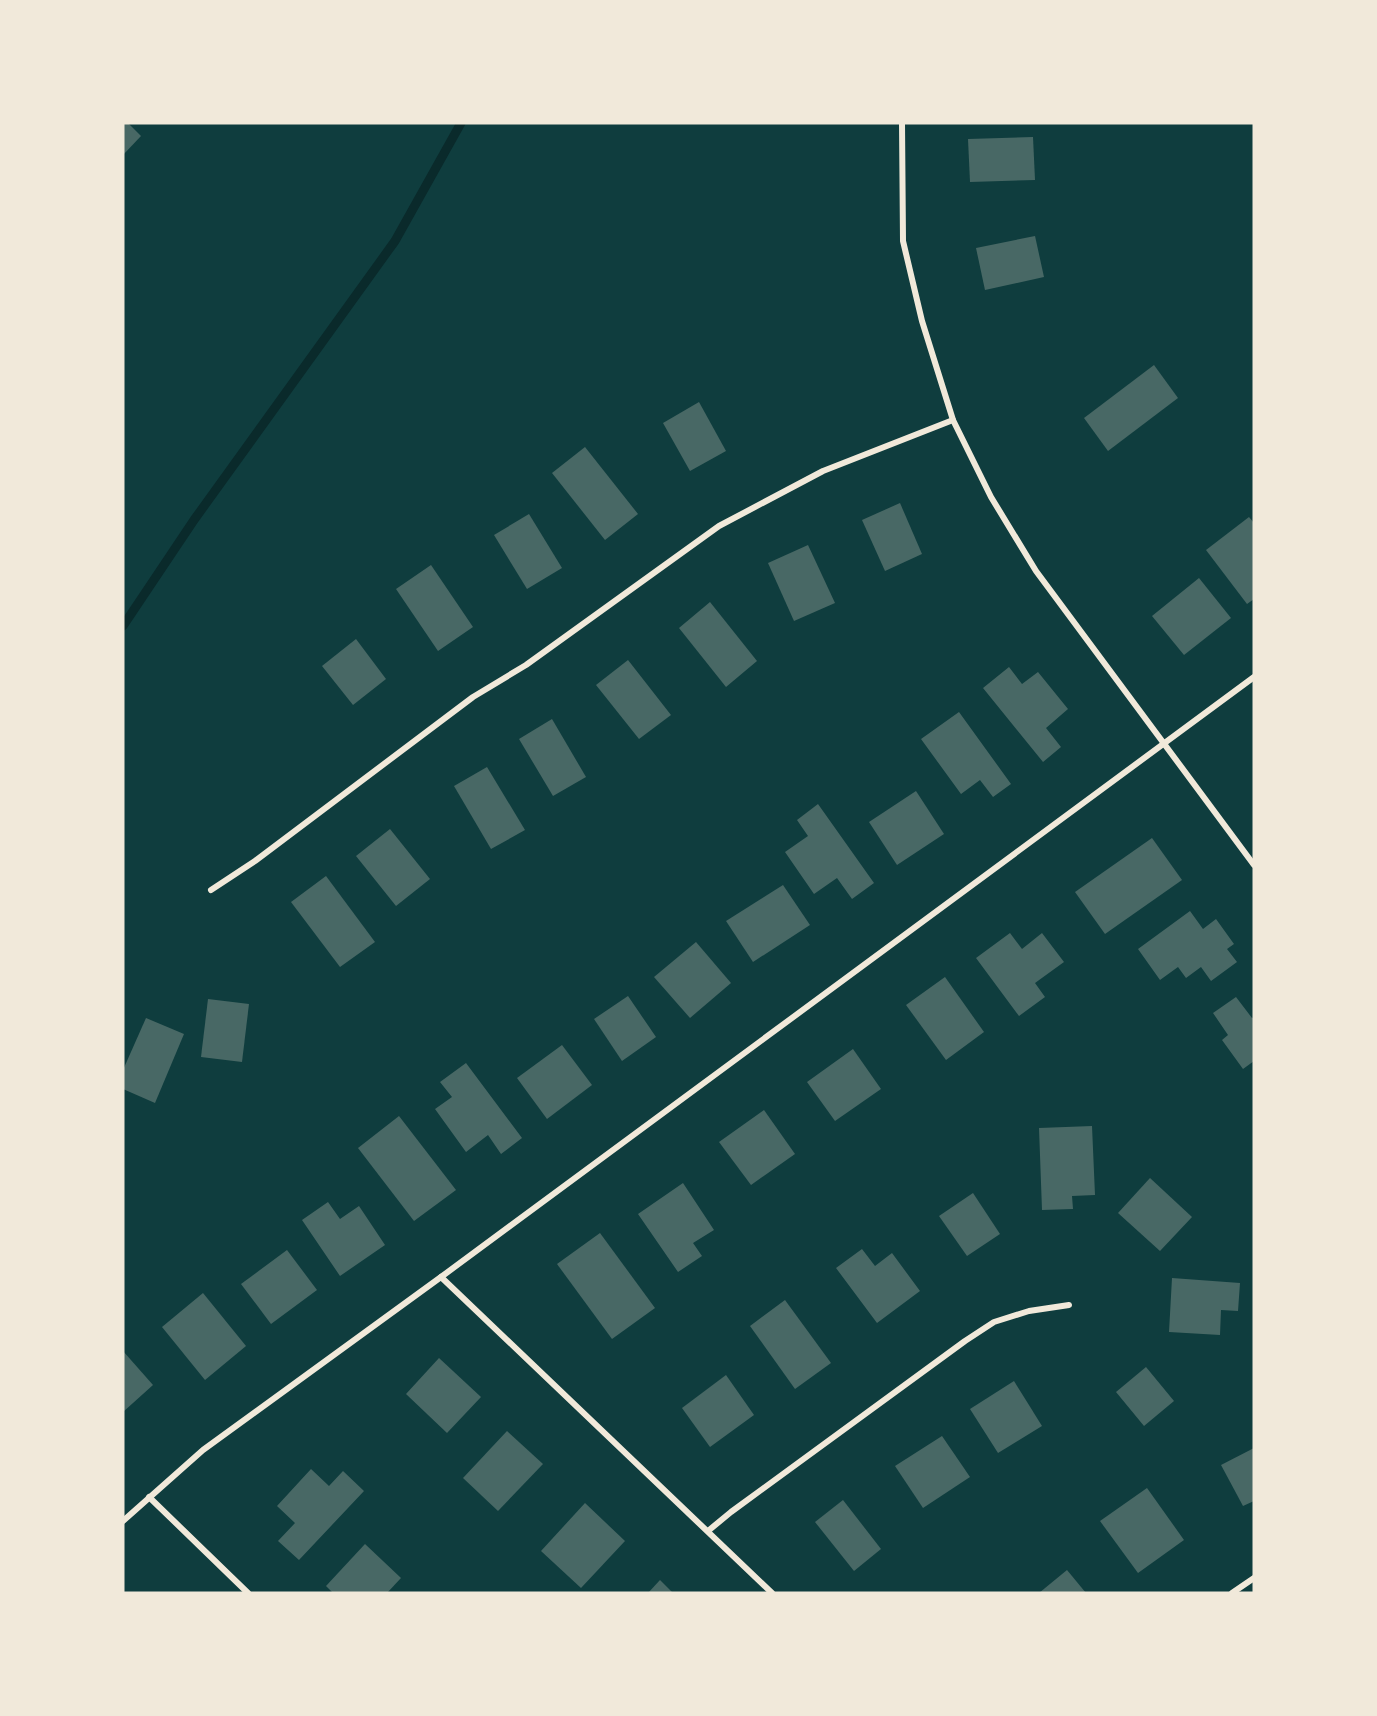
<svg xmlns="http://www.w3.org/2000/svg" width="1377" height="1716" font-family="Bitter,serif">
  <rect width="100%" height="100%" fill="#0f3d3e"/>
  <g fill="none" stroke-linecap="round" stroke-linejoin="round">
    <path stroke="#0a2a2b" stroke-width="9" d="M123,626L194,520L395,241L461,123"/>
  </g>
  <g fill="#486865">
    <path d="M123,123H128L141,136L123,155Z"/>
    <path d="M1033,137L1035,180L970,182L968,139Z"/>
    <path d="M1035,236L1044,277L985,290L976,248Z"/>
    <path d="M1154,365L1178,398L1108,451L1084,418Z"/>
    <path d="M699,402L726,451L690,471L663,423Z"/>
    <path d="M585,447L638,514L605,540L552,473Z"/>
    <path d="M900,503L922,554L885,571L862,520Z"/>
    <path d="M529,514L562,568L527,589L494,535Z"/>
    <path d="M1249,517L1254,523V599L1247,604L1206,550Z"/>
    <path d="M808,545L835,603L794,621L768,563Z"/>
    <path d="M431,565L473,627L438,651L396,589Z"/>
    <path d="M1199,578L1231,618L1184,655L1152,616Z"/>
    <path d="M710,602L757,661L726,687L679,628Z"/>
    <path d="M356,639L386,679L353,705L322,666Z"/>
    <path d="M628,660L671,715L639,739L596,685Z"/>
    <path d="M1009,667L1022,684L1038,672L1068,709L1046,728L1061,747L1043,762L983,688Z"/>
    <path d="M959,712L1011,784L993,797L980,780L961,794L921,739Z"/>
    <path d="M552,719L586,777L553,796L519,739Z"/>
    <path d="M487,767L525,830L491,849L454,786Z"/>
    <path d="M916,791L944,834L897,865L869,822Z"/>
    <path d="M818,804L874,883L852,899L837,878L814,894L785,852L808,836L797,820Z"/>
    <path d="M390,829L430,879L396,906L356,856Z"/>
    <path d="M1152,838L1182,880L1105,934L1075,892Z"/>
    <path d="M326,876L375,942L340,967L291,902Z"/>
    <path d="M783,885L810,925L753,962L726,921Z"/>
    <path d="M1190,911L1203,929L1216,919L1234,944L1227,949L1237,962L1211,981L1201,967L1186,978L1178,967L1160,980L1138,949Z"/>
    <path d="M1010,933L1022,949L1042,933L1064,962L1035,983L1045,997L1019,1016L976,958Z"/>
    <path d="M696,942L731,983L690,1018L654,977Z"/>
    <path d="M945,977L984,1032L946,1060L906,1005Z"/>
    <path d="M628,996L656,1037L622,1061L594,1019Z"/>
    <path d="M1236,997L1252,1018L1254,1017V1061L1243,1069L1222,1040L1228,1035L1213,1013Z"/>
    <path d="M208,999L249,1004L242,1062L201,1057Z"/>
    <path d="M146,1018L184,1034L155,1103L123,1089V1070Z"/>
    <path d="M562,1045L592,1085L547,1119L517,1078Z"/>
    <path d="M853,1049L881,1089L835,1121L807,1082Z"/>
    <path d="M466,1063L522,1138L501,1154L488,1135L466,1152L435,1109L452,1097L440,1082Z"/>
    <path d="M764,1110L795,1154L751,1185L719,1142Z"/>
    <path d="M399,1116L456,1190L414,1221L358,1148Z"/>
    <path d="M1092,1126L1095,1195L1072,1196L1073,1209L1042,1210L1039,1128Z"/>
    <path d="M1150,1178L1192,1217L1160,1251L1118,1213Z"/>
    <path d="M683,1183L714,1230L693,1243L702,1256L678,1272L638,1214Z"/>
    <path d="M973,1193L1000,1234L967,1256L939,1216Z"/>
    <path d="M328,1202L340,1219L359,1206L385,1245L340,1276L302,1220Z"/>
    <path d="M600,1233L655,1308L612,1339L557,1264Z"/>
    <path d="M862,1249L875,1266L892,1253L920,1291L877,1323L836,1268Z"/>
    <path d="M287,1250L317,1290L271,1324L241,1284Z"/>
    <path d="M1172,1278L1240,1283L1238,1311L1221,1310L1220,1335L1169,1332Z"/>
    <path d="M203,1293L246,1346L205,1380L162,1327Z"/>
    <path d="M785,1300L831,1363L795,1389L750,1326Z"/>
    <path d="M123,1351L153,1385L123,1412Z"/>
    <path d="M439,1358L481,1397L447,1433L406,1394Z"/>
    <path d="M1146,1367L1174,1401L1144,1426L1116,1392Z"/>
    <path d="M726,1375L754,1415L710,1447L682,1408Z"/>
    <path d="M1014,1381L1042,1426L998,1453L970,1409Z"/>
    <path d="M507,1431L543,1464L498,1511L463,1478Z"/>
    <path d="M942,1436L970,1477L923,1508L895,1466Z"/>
    <path d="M1254,1448V1501L1243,1506L1221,1465Z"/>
    <path d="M311,1469L329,1486L343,1471L364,1491L299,1560L278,1541L295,1523L277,1506Z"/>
    <path d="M1147,1488L1184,1540L1138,1573L1100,1521Z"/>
    <path d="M843,1500L881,1549L854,1571L815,1522Z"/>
    <path d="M585,1503L625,1541L581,1588L541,1551Z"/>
    <path d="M365,1544L401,1578L387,1593H333L326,1586Z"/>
    <path d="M1067,1570L1086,1593H1039Z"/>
    <path d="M660,1580L673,1593H648Z"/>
  </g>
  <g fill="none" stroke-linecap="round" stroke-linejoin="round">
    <g stroke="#f1e9da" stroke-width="6">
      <path d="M902,123L903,241L922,321L953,420L991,497L1036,571L1254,865"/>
      <path d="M211,890L255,861L473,697L526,665L719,526L823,471L953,420"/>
      <path d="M441,1277L772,1593"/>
      <path d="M149,1497L248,1593"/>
      <path d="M123,1521L203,1450L441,1277L1254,677"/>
      <path d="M708,1531L731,1512L965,1341L994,1322L1029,1311L1069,1305"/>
      <path d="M1232,1593L1254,1578"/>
    </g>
  </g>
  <rect width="1377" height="1716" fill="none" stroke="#f1e9da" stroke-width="249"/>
</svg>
